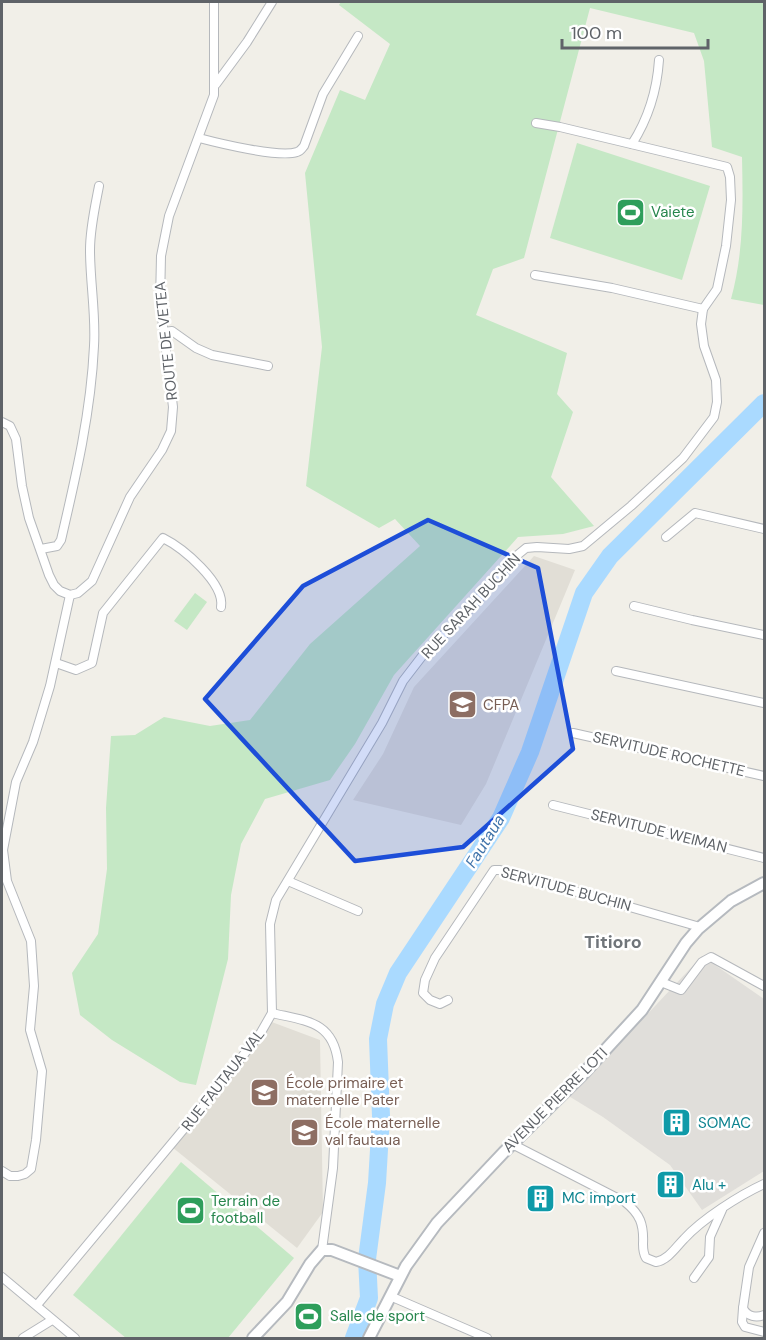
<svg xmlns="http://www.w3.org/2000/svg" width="766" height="1340" font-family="'DM Sans',sans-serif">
  <rect width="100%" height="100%" fill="#f1efe8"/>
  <path fill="#e0deda" d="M702,956L764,999V1171L702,1210L670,1165L603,1117L567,1095L580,1086Z"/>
  <g fill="#e1ded6">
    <path d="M534,556L575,570L486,784L461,825L353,800L383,754L414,687Z"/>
    <path d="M269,1021L320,1040L323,1212L297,1248L167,1143Z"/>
  </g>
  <g fill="#c5e8c5">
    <path d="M341,2H764V305L731,299C744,252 743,205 742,157L712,147L704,61L694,33L590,8L524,258L493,269L476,315L567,353L557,394L573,412L551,477L594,526L563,534L518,537L394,675L355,744L330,780L265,799L241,844L231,895L228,959L196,1085L180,1082L112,1040L80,1015L72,973L98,934L107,869L106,808L111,736L135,735L164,717L210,726L250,720L310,644L420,546L395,519L379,528L306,486L322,347L305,173L340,90L365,100L390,44L339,5Z"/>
    <path d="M577,143L710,186L682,280L550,238Z"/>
    <path d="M195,593L207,602L187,630L174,621Z"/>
    <path d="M181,1162L294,1258L228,1338H126L73,1295Z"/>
  </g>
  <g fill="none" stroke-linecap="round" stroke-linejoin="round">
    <path stroke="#aadaff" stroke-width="18" d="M354,1338L369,1298L367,1259L377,1183L381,1116L378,1039L385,1004L398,973L501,818L530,752L584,593L610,556L764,403"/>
    <defs>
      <g id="minor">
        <path d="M216,84L247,42L272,2"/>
        <path d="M199,138C218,143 279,158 297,152C301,151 302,148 304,146L323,94L358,36"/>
        <path d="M632,144C648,119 657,90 659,60"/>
        <path d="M535,275L612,288L703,309"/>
        <path d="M163,332L172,331L196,348L212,355L268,366"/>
        <path d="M2,422L10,426L16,439L22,486L29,518L49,575L54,585L60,591L70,595L78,593L92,581L130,497L162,450L171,431L173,407L160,302L161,256L169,216L214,95V2"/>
        <path d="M666,537L695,513L764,529"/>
        <path d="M41,549L57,546L61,540C76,476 91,412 94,346C96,314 90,282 90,250C90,228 95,207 99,186"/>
        <path d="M634,606L692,620L764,635"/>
        <path d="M56,663L76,670L92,663L103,613L163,538C183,548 225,583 221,607"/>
        <path d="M616,671L764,703"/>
        <path d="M573,733L764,776"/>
        <path d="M553,805L764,858"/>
        <path d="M288,881L358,911"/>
        <path d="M661,982L681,990L702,962L711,957L764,986"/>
        <path d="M448,1000L440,1004L430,1000L423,993L425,980L435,958L494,870H500L700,927"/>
        <path d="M272,1013L270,924L276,900L382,723L403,681L423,655L469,610L515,557L526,548L537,547L569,549L583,546L631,506L683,458L714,417L717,402L716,380L704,346L701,324L703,309L717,289L726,246L731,200L730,177L727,167L560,127L536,123"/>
        <path d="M512,1144L625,1202C640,1214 644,1224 643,1244C643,1249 643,1253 646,1258L656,1262C668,1260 676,1247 684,1239C702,1219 740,1195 764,1184"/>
        <path d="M2,1171L10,1176H18L25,1174L31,1169L36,1140L42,1071L30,1030L34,986L31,941L7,881L3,850L16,782L33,742L50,686L70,595"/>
        <path d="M764,1233L749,1267L743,1308C747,1317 757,1318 764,1315"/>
        <path d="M2,1277L75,1338"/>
        <path d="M694,1278L709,1257L710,1237L722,1210"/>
        <path d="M390,1296L487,1338"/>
        <path d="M37,1305L203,1106L260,1034L272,1013C306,1021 333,1021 338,1062L333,1168L322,1250"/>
        <path d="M743,1308L742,1322L745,1327L764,1332"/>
        <path d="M23,1338L52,1320"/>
      </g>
      <g id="secondary">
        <path d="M253,1338L287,1302L310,1264L322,1250H332L400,1276"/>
        <path d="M369,1338L406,1266L437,1223L504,1152L584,1073L642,1010L686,943L698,929L731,901L764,883"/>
      </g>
    </defs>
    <use href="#minor" stroke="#b5b8bc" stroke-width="10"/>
    <use href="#secondary" stroke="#b6babf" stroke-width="14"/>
    <use href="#minor" stroke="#fff" stroke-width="8"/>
    <use href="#secondary" stroke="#fff" stroke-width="10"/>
  </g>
  <path fill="#1d4ed8" fill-opacity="0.2" stroke="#1d4ed8" stroke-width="4.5" stroke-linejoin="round" d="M428,520L538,568L573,749L463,847L355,861L205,699L303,586Z"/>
  <defs>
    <symbol id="stadium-square" viewBox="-11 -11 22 22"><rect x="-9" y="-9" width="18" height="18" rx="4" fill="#2e9e5b" stroke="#fff"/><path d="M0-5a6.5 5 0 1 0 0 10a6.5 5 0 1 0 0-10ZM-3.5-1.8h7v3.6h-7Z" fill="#fff"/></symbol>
    <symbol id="university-square" viewBox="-11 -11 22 22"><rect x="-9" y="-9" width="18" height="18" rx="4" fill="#8d6e63" stroke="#fff"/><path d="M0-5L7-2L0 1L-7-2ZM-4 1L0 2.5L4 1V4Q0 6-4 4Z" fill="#fff"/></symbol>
    <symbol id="school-square" viewBox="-11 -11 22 22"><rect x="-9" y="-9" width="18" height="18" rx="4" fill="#8d6e63" stroke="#fff"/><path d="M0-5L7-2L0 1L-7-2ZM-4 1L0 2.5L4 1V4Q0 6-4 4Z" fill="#fff"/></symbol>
    <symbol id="building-square" viewBox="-11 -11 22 22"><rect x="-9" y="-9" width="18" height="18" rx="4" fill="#0f9aa8" stroke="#fff"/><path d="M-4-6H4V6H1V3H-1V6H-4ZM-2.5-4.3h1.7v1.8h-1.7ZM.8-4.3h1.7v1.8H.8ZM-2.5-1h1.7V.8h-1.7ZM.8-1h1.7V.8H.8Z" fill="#fff"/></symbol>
  </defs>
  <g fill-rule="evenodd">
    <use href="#stadium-square" x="614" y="196" width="33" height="33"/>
    <use href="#university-square" x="446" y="688" width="33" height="33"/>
    <use href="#school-square" x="248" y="1076" width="33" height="33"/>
    <use href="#building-square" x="660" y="1106" width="33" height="33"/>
    <use href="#school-square" x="288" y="1116" width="33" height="33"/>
    <use href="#building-square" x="654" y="1168" width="33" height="33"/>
    <use href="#building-square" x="524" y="1182" width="33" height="33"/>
    <use href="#stadium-square" x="174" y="1194" width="33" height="33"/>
    <use href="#stadium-square" x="292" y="1300" width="33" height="33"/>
  </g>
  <g text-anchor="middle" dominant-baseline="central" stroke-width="5" stroke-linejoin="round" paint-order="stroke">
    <g font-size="15" fill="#27864d" stroke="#fff" text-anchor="start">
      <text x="651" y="212">Vaiete</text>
      <text x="211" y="1201">Terrain de<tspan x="211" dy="17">football</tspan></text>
      <text x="330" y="1316">Salle de sport</text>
    </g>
    <g font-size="15" fill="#5f6368" stroke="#fff">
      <text transform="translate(166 341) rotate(-96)">ROUTE DE VETEA</text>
      <text transform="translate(471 606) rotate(-47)">RUE SARAH BUCHIN</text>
      <text transform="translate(669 754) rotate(13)">SERVITUDE ROCHETTE</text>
      <text transform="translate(659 831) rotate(14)">SERVITUDE WEIMAN</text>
      <text transform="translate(566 889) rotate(15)">SERVITUDE BUCHIN</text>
      <text transform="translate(223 1080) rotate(-52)">RUE FAUTAUA VAL</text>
      <text transform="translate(555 1100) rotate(-45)">AVENUE PIERRE LOTI</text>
    </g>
    <g font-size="15" fill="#785e54" stroke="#fff" text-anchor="start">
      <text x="483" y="705">CFPA</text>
      <text x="286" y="1083">École primaire et<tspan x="286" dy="17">maternelle Pater</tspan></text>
      <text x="325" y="1123">École maternelle<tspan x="325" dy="17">val fautaua</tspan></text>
    </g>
    <g font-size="15" fill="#0d838f" stroke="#fff" text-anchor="start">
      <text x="698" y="1123">SOMAC</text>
      <text x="692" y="1185">Alu +</text>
      <text x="562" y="1198">MC import</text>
    </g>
    <g font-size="16" font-style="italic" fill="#4174aa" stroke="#fff">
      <text transform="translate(485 841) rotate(-58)">Fautaua</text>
    </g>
    <g font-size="18" font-weight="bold" fill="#70757a" stroke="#fff">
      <text x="613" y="942">Titioro</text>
    </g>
  </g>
  <rect width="766" height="1340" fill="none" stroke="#5f6368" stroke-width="6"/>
  <path d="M562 39v9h146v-9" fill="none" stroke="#5f6368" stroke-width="3"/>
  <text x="571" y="39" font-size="18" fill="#5f6368" stroke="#ffffff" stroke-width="4.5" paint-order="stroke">100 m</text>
</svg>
